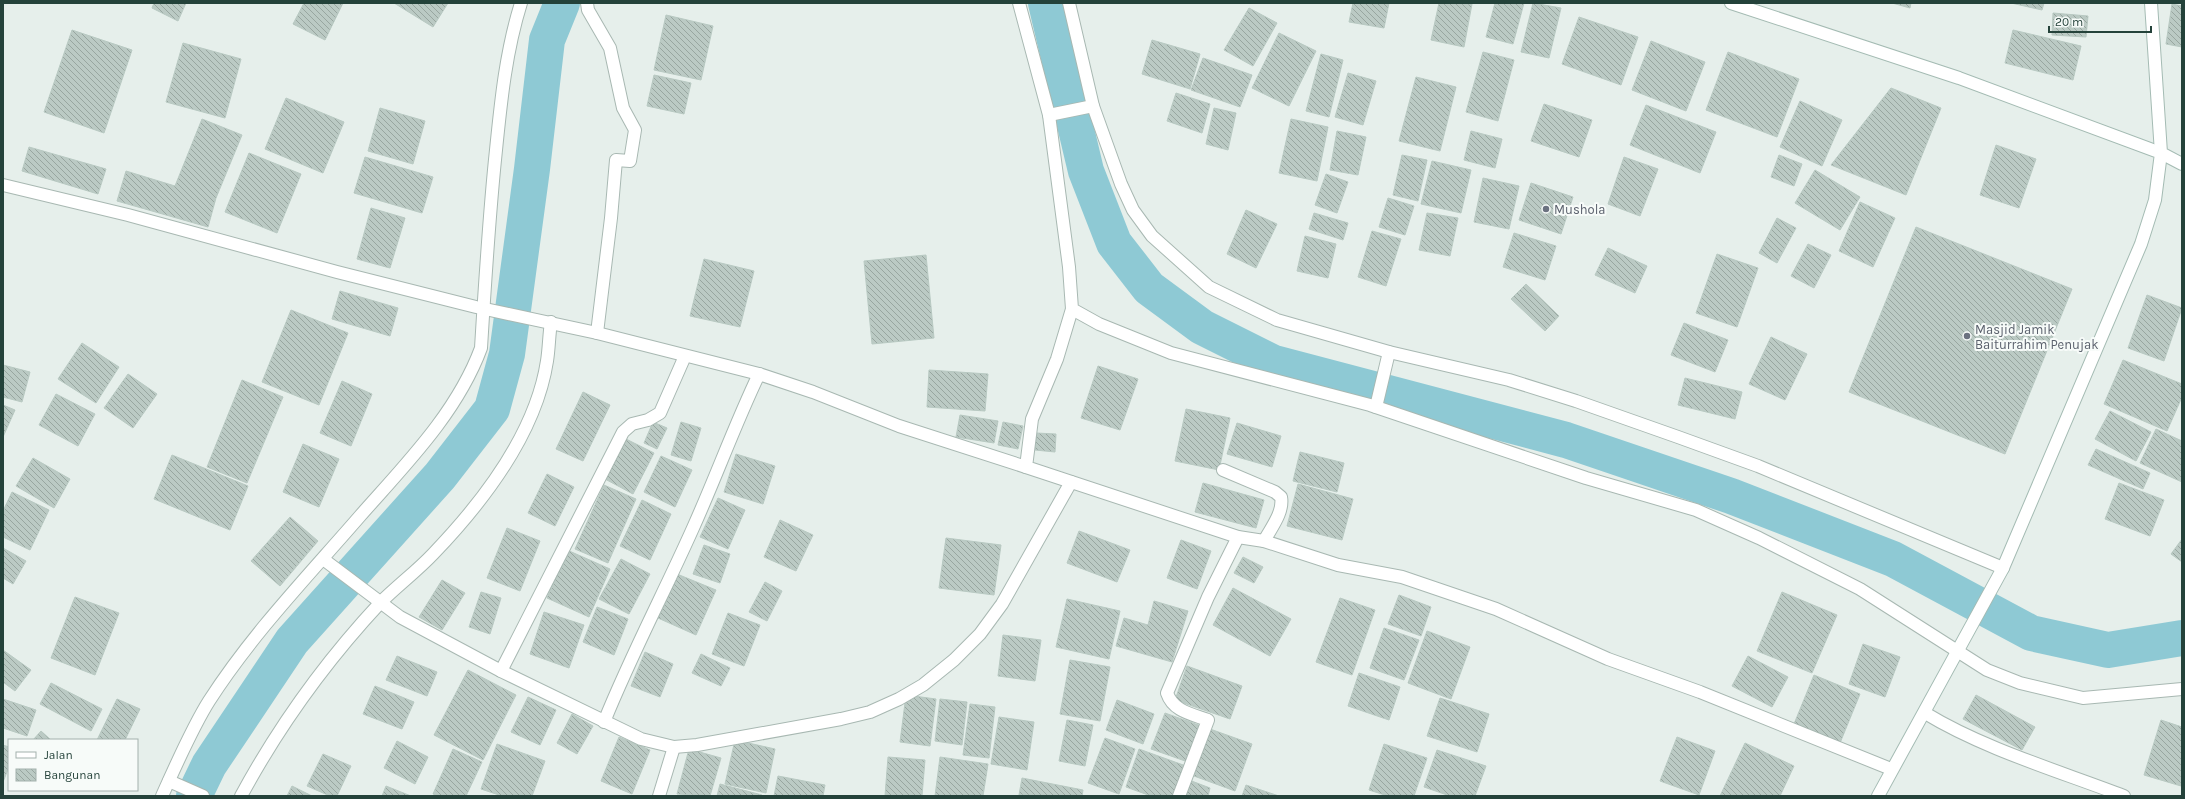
<svg xmlns="http://www.w3.org/2000/svg" width="2185" height="799" font-family="Karla,sans-serif">
  <defs>
    <pattern id="building-back-hatch" width="6" height="6" patternUnits="userSpaceOnUse"><rect width="6" height="6" fill="#bbcac4"/><path d="M-1 5l2 2M0 0l6 6M5-1l2 2" fill="none" stroke="#98a6a0"/></pattern>
  </defs>
  <rect width="100%" height="100%" fill="#e6efeb"/>
  <g fill="none" stroke-linecap="round" stroke-linejoin="round">
    <g stroke="#8ec9d4" stroke-width="36">
      <path d="M1046,3L1086,171L1114,243L1149,288L1202,327L1274,363L1566,440L1731,496L1893,559L2031,633L2108,650L2182,638"/>
      <path d="M194,796L209,765L292,641L440,476L492,409L507,354L532,169L547,40L562,3"/>
    </g>
  </g>
  <g fill="url(#building-back-hatch)" stroke="#b8c9c2">
    <path d="M154,3H186L178,21L152,8Z"/>
    <path d="M304,3H343L325,40L293,24Z"/>
    <path d="M394,3H448L433,27Z"/>
    <path d="M1353,3H1389L1384,28L1349,22Z"/>
    <path d="M1439,3L1472,4L1464,47L1431,40Z"/>
    <path d="M1495,3H1524L1513,44L1486,37Z"/>
    <path d="M1533,3L1561,8L1549,58L1521,52Z"/>
    <path d="M1892,3H1911L1910,8Z"/>
    <path d="M2011,3H2044L2042,10Z"/>
    <path d="M2172,4L2182,6V47L2166,44Z"/>
    <path d="M1249,8L1277,23L1253,66L1224,50Z"/>
    <path d="M2053,13L2088,16L2086,37L2052,35Z"/>
    <path d="M666,15L713,26L701,80L654,70Z"/>
    <path d="M1579,17L1638,37L1621,85L1562,64Z"/>
    <path d="M72,30L132,50L104,133L44,112Z"/>
    <path d="M2013,30L2081,46L2073,80L2005,63Z"/>
    <path d="M1279,33L1316,51L1289,106L1252,88Z"/>
    <path d="M1152,40L1200,54L1190,89L1142,74Z"/>
    <path d="M1651,41L1705,62L1686,111L1632,90Z"/>
    <path d="M183,43L241,59L225,118L166,102Z"/>
    <path d="M1483,52L1514,60L1498,121L1466,112Z"/>
    <path d="M1728,52L1799,79L1777,137L1706,110Z"/>
    <path d="M1321,54L1343,60L1329,117L1306,111Z"/>
    <path d="M1203,58L1252,75L1240,107L1191,90Z"/>
    <path d="M1348,73L1376,81L1363,125L1335,117Z"/>
    <path d="M654,75L691,83L684,114L647,106Z"/>
    <path d="M1416,77L1456,87L1440,151L1399,141Z"/>
    <path d="M1891,88L1941,108L1906,195L1831,165Z"/>
    <path d="M1176,93L1210,104L1202,133L1167,121Z"/>
    <path d="M286,98L344,122L323,173L265,149Z"/>
    <path d="M1800,101L1842,120L1822,166L1780,147Z"/>
    <path d="M1544,104L1592,120L1579,157L1531,141Z"/>
    <path d="M1646,105L1716,132L1700,173L1630,145Z"/>
    <path d="M380,108L425,121L413,164L368,151Z"/>
    <path d="M1214,108L1236,113L1228,150L1206,144Z"/>
    <path d="M202,119L242,135L216,198L208,227L117,201L126,171L175,186Z"/>
    <path d="M1291,119L1328,127L1317,181L1279,173Z"/>
    <path d="M1337,131L1366,137L1358,175L1330,170Z"/>
    <path d="M1471,131L1502,139L1495,168L1464,160Z"/>
    <path d="M1996,145L2036,159L2019,208L1980,195Z"/>
    <path d="M29,147L106,169L98,194L22,171Z"/>
    <path d="M249,153L301,174L277,233L225,212Z"/>
    <path d="M1402,155L1427,160L1418,201L1393,195Z"/>
    <path d="M1779,155L1802,164L1794,186L1771,177Z"/>
    <path d="M365,157L433,177L422,213L354,193Z"/>
    <path d="M1624,157L1658,169L1640,216L1608,204Z"/>
    <path d="M1432,161L1471,170L1461,213L1421,204Z"/>
    <path d="M1815,170L1860,197L1840,230L1795,203Z"/>
    <path d="M1326,174L1348,182L1337,213L1315,205Z"/>
    <path d="M1483,178L1519,186L1509,229L1474,222Z"/>
    <path d="M1531,183L1573,197L1561,234L1519,220Z"/>
    <path d="M1388,198L1414,206L1405,235L1379,227Z"/>
    <path d="M1860,202L1895,218L1873,267L1839,251Z"/>
    <path d="M371,208L405,218L390,268L357,259Z"/>
    <path d="M1246,210L1277,224L1256,268L1227,254Z"/>
    <path d="M1314,213L1348,223L1343,240L1309,229Z"/>
    <path d="M1427,213L1458,218L1450,256L1419,250Z"/>
    <path d="M1777,218L1796,228L1777,263L1759,253Z"/>
    <path d="M1916,227L2072,289L2005,454L1849,392Z"/>
    <path d="M1372,231L1401,239L1386,286L1358,277Z"/>
    <path d="M1514,233L1556,246L1545,280L1503,267Z"/>
    <path d="M1305,236L1336,244L1328,278L1297,271Z"/>
    <path d="M1808,244L1831,255L1814,288L1791,276Z"/>
    <path d="M1608,248L1647,266L1635,293L1595,275Z"/>
    <path d="M1717,254L1758,268L1737,327L1696,313Z"/>
    <path d="M926,255L934,338L872,344L864,261Z"/>
    <path d="M704,259L754,271L740,327L690,316Z"/>
    <path d="M1526,284L1559,316L1545,331L1511,299Z"/>
    <path d="M340,291L398,308L390,336L332,319Z"/>
    <path d="M2147,295L2182,308L2164,361L2128,348Z"/>
    <path d="M291,310L348,333L319,405L262,382Z"/>
    <path d="M1684,323L1728,340L1715,372L1671,355Z"/>
    <path d="M1771,337L1807,354L1785,400L1749,384Z"/>
    <path d="M82,343L119,367L96,403L58,379Z"/>
    <path d="M2123,360L2182,384V397L2167,431L2104,404Z"/>
    <path d="M3,365L30,372L22,402L3,397Z"/>
    <path d="M1098,366L1138,379L1120,430L1081,418Z"/>
    <path d="M929,370L988,374L985,411L927,407Z"/>
    <path d="M128,374L157,394L133,428L104,408Z"/>
    <path d="M1685,378L1742,392L1735,419L1678,405Z"/>
    <path d="M242,380L283,397L247,483L207,467Z"/>
    <path d="M342,381L372,394L351,446L320,433Z"/>
    <path d="M583,392L610,405L583,461L556,449Z"/>
    <path d="M56,394L95,414L78,446L39,425Z"/>
    <path d="M3,405L15,410L3,437Z"/>
    <path d="M1186,409L1230,418L1219,470L1175,461Z"/>
    <path d="M2110,411L2151,432L2136,461L2095,439Z"/>
    <path d="M960,415L998,421L994,443L956,437Z"/>
    <path d="M653,422L667,428L657,449L644,443Z"/>
    <path d="M681,422L701,428L691,461L671,455Z"/>
    <path d="M1003,422L1023,426L1018,449L998,445Z"/>
    <path d="M1237,423L1281,436L1272,467L1227,454Z"/>
    <path d="M2156,429L2182,441V482L2140,463Z"/>
    <path d="M1036,433L1056,434L1055,452L1035,450Z"/>
    <path d="M626,439L654,453L633,494L605,479Z"/>
    <path d="M303,444L339,459L319,507L283,492Z"/>
    <path d="M2096,449L2150,473L2143,489L2088,465Z"/>
    <path d="M1300,452L1344,463L1337,492L1293,481Z"/>
    <path d="M736,454L775,466L763,504L724,492Z"/>
    <path d="M172,455L248,486L230,530L154,499Z"/>
    <path d="M661,456L692,470L675,507L644,492Z"/>
    <path d="M33,458L70,479L54,508L16,486Z"/>
    <path d="M547,474L574,487L555,526L528,513Z"/>
    <path d="M1203,483L1264,500L1256,528L1195,512Z"/>
    <path d="M2119,483L2164,500L2150,536L2105,519Z"/>
    <path d="M1298,484L1353,499L1342,540L1287,526Z"/>
    <path d="M604,485L636,499L608,563L575,549Z"/>
    <path d="M12,492L49,510L30,550L3,537V511Z"/>
    <path d="M718,498L745,510L728,549L700,537Z"/>
    <path d="M642,500L671,514L650,560L620,546Z"/>
    <path d="M290,517L318,541L280,586L251,561Z"/>
    <path d="M780,520L813,535L796,571L764,557Z"/>
    <path d="M507,528L540,541L520,591L487,578Z"/>
    <path d="M1079,531L1130,550L1117,582L1067,563Z"/>
    <path d="M946,538L1001,545L994,595L939,588Z"/>
    <path d="M2182,539V562L2171,554Z"/>
    <path d="M1181,540L1211,551L1197,589L1167,578Z"/>
    <path d="M704,545L730,554L720,583L693,574Z"/>
    <path d="M3,548L26,561L13,584L3,578Z"/>
    <path d="M567,550L610,569L589,617L547,598Z"/>
    <path d="M1243,557L1263,567L1254,583L1234,573Z"/>
    <path d="M621,559L650,574L629,614L599,599Z"/>
    <path d="M677,574L716,590L696,635L658,618Z"/>
    <path d="M442,580L465,593L442,630L419,617Z"/>
    <path d="M765,582L782,591L767,621L749,612Z"/>
    <path d="M1233,588L1291,619L1270,656L1213,625Z"/>
    <path d="M481,592L501,598L490,634L469,627Z"/>
    <path d="M1782,592L1837,615L1812,673L1757,651Z"/>
    <path d="M1399,595L1431,607L1421,636L1388,624Z"/>
    <path d="M75,597L119,613L95,675L51,658Z"/>
    <path d="M1340,598L1375,610L1352,675L1316,662Z"/>
    <path d="M1067,599L1120,611L1109,659L1056,647Z"/>
    <path d="M1154,601L1188,611L1172,662L1116,646L1124,618L1148,625Z"/>
    <path d="M597,607L628,619L614,655L583,642Z"/>
    <path d="M544,612L584,625L569,668L530,654Z"/>
    <path d="M728,613L760,625L744,666L712,654Z"/>
    <path d="M1384,628L1419,640L1404,680L1370,668Z"/>
    <path d="M1427,631L1470,647L1451,699L1408,683Z"/>
    <path d="M1003,635L1041,640L1035,681L998,676Z"/>
    <path d="M1863,644L1900,657L1885,697L1849,684Z"/>
    <path d="M3,650L31,670L15,691L3,682Z"/>
    <path d="M645,652L673,664L660,697L631,686Z"/>
    <path d="M701,654L730,668L721,686L692,673Z"/>
    <path d="M397,656L437,672L427,696L386,680Z"/>
    <path d="M1748,656L1788,677L1772,707L1732,686Z"/>
    <path d="M1070,660L1110,667L1100,721L1060,714Z"/>
    <path d="M1187,666L1242,686L1230,719L1175,700Z"/>
    <path d="M468,670L516,695L483,760L434,735Z"/>
    <path d="M1359,673L1400,687L1389,720L1348,706Z"/>
    <path d="M1814,675L1860,694L1840,743L1794,724Z"/>
    <path d="M51,683L102,709L91,731L40,704Z"/>
    <path d="M375,686L414,702L402,729L363,714Z"/>
    <path d="M906,695L936,699L930,746L900,742Z"/>
    <path d="M1976,695L2035,727L2022,750L1963,719Z"/>
    <path d="M528,697L556,710L540,745L511,732Z"/>
    <path d="M1440,698L1489,714L1477,752L1427,736Z"/>
    <path d="M3,699L36,710L27,736L3,728Z"/>
    <path d="M117,699L140,709L125,740H97Z"/>
    <path d="M940,699L967,702L962,745L935,741Z"/>
    <path d="M1117,700L1154,714L1143,744L1106,730Z"/>
    <path d="M970,704L995,707L989,758L963,755Z"/>
    <path d="M1165,713L1201,726L1188,762L1151,749Z"/>
    <path d="M572,714L593,726L577,754L557,743Z"/>
    <path d="M999,717L1034,722L1027,770L991,764Z"/>
    <path d="M1067,720L1093,725L1085,766L1059,761Z"/>
    <path d="M2161,720L2182,727L2181,786L2144,775Z"/>
    <path d="M1210,729L1252,744L1235,791L1194,776Z"/>
    <path d="M41,731L51,740H33Z"/>
    <path d="M619,737L650,750L632,794L601,781Z"/>
    <path d="M1677,737L1715,751L1699,795L1660,781Z"/>
    <path d="M1105,738L1135,749L1119,794L1088,783Z"/>
    <path d="M735,740L775,749L766,793L725,784Z"/>
    <path d="M397,741L428,757L415,784L384,768Z"/>
    <path d="M1745,743L1794,766L1780,796H1720Z"/>
    <path d="M497,744L545,761L532,796H502L481,789Z"/>
    <path d="M1384,744L1427,758L1414,796H1388L1369,790Z"/>
    <path d="M3,745L9,747V767L3,782Z"/>
    <path d="M453,749L482,762L466,796H438L433,794Z"/>
    <path d="M689,749L721,758L710,796L677,794Z"/>
    <path d="M1139,749L1186,766L1175,796H1151L1126,787Z"/>
    <path d="M1437,750L1486,766L1475,796H1450L1424,787Z"/>
    <path d="M323,754L351,766L337,796H330L307,786Z"/>
    <path d="M888,757L925,760L922,796H885Z"/>
    <path d="M940,757L988,764L983,796H935Z"/>
    <path d="M778,776L825,785L823,796H774Z"/>
    <path d="M1022,778L1083,790L1082,796L1019,795Z"/>
    <path d="M1189,780L1210,788L1208,796H1183Z"/>
    <path d="M720,784L762,795L761,796H717Z"/>
    <path d="M1246,785L1279,796H1242Z"/>
    <path d="M292,786L312,796H287Z"/>
    <path d="M386,786L411,796H382Z"/>
  </g>
  <g fill="none" stroke-linecap="round" stroke-linejoin="round">
    <defs>
      <g id="lane">
        <path d="M587,3L588,10L610,48L623,108L635,130L630,161L616,160L611,218L597,333"/>
        <path d="M169,781L203,796"/>
      </g>
      <g id="street">
        <path d="M1019,3L1049,115L1069,267L1072,309L1099,324L1171,353L1370,405L1586,478L1696,510L1759,538L1860,589L1987,670L2020,683L2083,698L2182,689"/>
        <path d="M1069,3L1093,106L1121,184L1133,210L1152,236L1209,287L1277,320L1389,352L1509,380L1576,401L1678,437L1758,466L2003,568"/>
        <path d="M1049,115L1093,106"/>
        <path d="M3,185L128,215L337,272L476,307L597,333L759,374L813,392L899,426L1026,467"/>
        <path d="M1072,309L1057,359L1032,419L1026,467L1238,537L1264,541L1338,565L1402,577L1496,609L1608,659L1700,692L1891,769"/>
        <path d="M1376,407L1389,352"/>
        <path d="M1223,470L1275,492L1281,497C1284,512 1271,528 1264,541"/>
        <path d="M323,559L400,617L501,671L641,739L674,747L697,745L841,719L870,712L899,699L923,685L954,660L980,634L1002,604L1071,482"/>
        <path d="M501,671L623,432L632,424L648,420L660,413L685,356"/>
        <path d="M1925,713C1984,749 2059,771 2124,796"/>
        <path d="M604,722C631,655 664,593 693,528C716,477 735,424 759,374"/>
        <path d="M162,796C175,767 192,728 209,701C252,634 308,576 360,516C405,465 457,413 481,348C485,282 489,216 496,150C501,100 506,51 521,3"/>
        <path d="M241,796C279,726 326,661 380,603C397,586 417,571 433,554C482,503 536,433 547,361C549,349 549,335 551,322"/>
        <path d="M659,796L674,747"/>
        <path d="M1179,796L1208,720C1191,714 1173,711 1167,693L1208,597L1238,537"/>
      </g>
      <g id="secondary">
        <path d="M1731,3L1959,78L2161,153L2155,200L2141,244L2003,568L1878,796"/>
        <path d="M2151,3L2161,153L2182,164"/>
      </g>
    </defs>
    <use href="#lane" stroke="#a8b8b2" stroke-width="14"/>
    <use href="#street" stroke="#a8b8b2" stroke-width="14"/>
    <use href="#secondary" stroke="#a4bbb3" stroke-width="14"/>
    <use href="#lane" stroke="#fff" stroke-width="12"/>
    <use href="#street" stroke="#fff" stroke-width="12"/>
    <use href="#secondary" stroke="#fff" stroke-width="12"/>
  </g>
  <g fill="#6b7280" stroke="#f7fbf9" stroke-width="1.5">
    <circle cx="1546" cy="209" r="4"/>
    <circle cx="1967" cy="336" r="4"/>
  </g>
  <g text-anchor="middle" dominant-baseline="central" stroke-width="4" stroke-linejoin="round" paint-order="stroke">
    <g font-size="13" fill="#5b616d" stroke="#f7fbf9" text-anchor="start">
      <text x="1554" y="209">Mushola</text>
      <text x="1975" y="329">Masjid Jamik<tspan x="1975" dy="15">Baiturrahim Penujak</tspan></text>
    </g>
  </g>
  <rect width="2185" height="799" fill="none" stroke="#24423a" stroke-width="8"/>
  <rect x="8" y="739" width="130" height="52" fill="#f7fbf9" stroke="#a3b1ad"/>
  <rect x="16" y="752" width="20" height="6" fill="#ffffff" stroke="#a3b1ad"/>
  <text x="44" y="759" font-size="12" fill="#24423a">Jalan</text>
  <rect x="16" y="769" width="20" height="12" fill="url(#building-back-hatch)" stroke="#a3b1ad"/>
  <text x="44" y="779" font-size="12" fill="#24423a">Bangunan</text>
  <path d="M2049 26v6h102v-6" fill="none" stroke="#24423a" stroke-width="2"/>
  <text x="2055" y="26" font-size="12" fill="#24423a" stroke="#f7fbf9" stroke-width="3" paint-order="stroke">20 m</text>
</svg>
